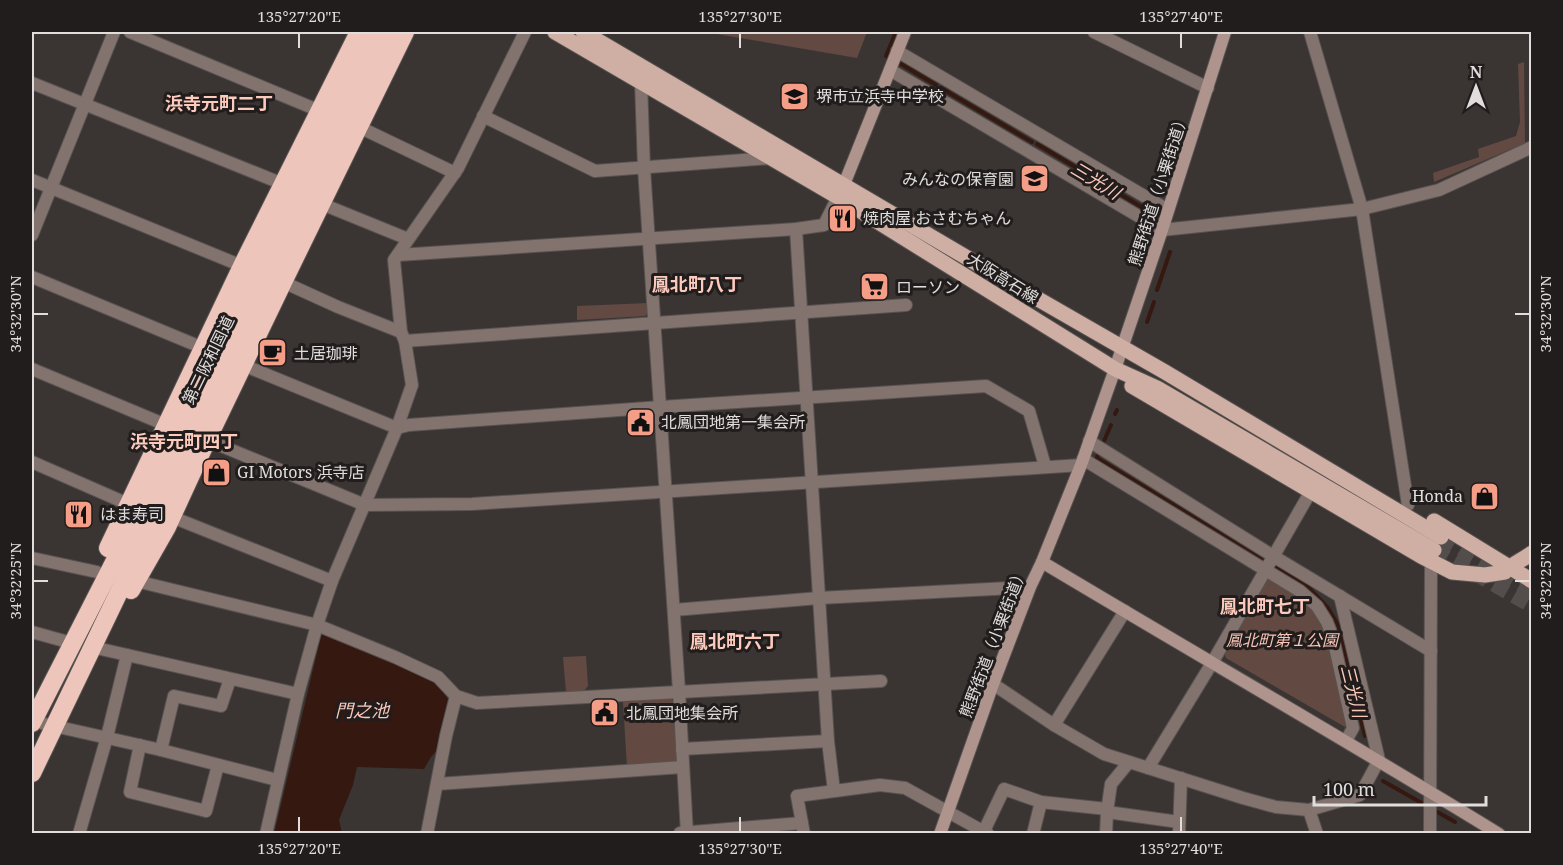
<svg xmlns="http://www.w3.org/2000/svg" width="1563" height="865" font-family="'Noto Serif','Noto Sans JP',serif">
  <rect width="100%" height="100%" fill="#3a3533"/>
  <g fill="#624a43">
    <path d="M705,32H867L857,58Z"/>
    <path d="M1524,62L1525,143L1434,182L1433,173L1479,157L1478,149L1516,136L1520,122L1518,64Z"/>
    <path d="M649,303V312L645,316L577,320V306Z"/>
    <path d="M1267,578H1272L1314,608L1324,624L1349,723L1345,727L1226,658L1224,652Z"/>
    <path d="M586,656L588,686L584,691L566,692L563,657Z"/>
    <path d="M670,698L675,703L677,759L673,764L627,767L623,702Z"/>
  </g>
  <path fill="#351810" d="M325,633L425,677L437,684L448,699L451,708L441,746L431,757L424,769L357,767L353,785L339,820L342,833L274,834L321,636Z"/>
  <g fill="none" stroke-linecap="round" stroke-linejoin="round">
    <g stroke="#351810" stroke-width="4">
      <path d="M888,57L886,56L896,32"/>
      <path d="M901,64L936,85"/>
      <path d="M941,88L1032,142"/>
      <path d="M1037,144L1155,215"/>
      <path d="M1157,290L1170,252"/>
      <path d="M1147,322L1154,302"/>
      <path d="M1115,414L1117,410"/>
      <path d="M1104,441L1111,425"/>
      <path d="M1098,454L1097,458L1266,561"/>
      <path d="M1275,566L1308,587L1328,608L1338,625L1365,736"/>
      <path d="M1383,781L1455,822"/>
    </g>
    <g stroke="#534e4c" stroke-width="15" stroke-dasharray="15 8" stroke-linecap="butt">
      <path d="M1441,537L1532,590"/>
      <path d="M1434,550L1532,606"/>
    </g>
    <defs>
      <g id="street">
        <path d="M130,32L320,111"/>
        <path d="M1094,32L1208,88"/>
        <path d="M1310,32L1362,209L1408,505"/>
        <path d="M897,51L1168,210"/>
        <path d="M890,70L1162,230L1362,209L1439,190L1532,147"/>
        <path d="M645,75L641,82L644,168L679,691L687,834"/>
        <path d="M32,83L283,184"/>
        <path d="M483,116L595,171L771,158"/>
        <path d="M359,127L455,173"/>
        <path d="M32,180L242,266"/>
        <path d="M322,204L408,239"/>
        <path d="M796,229L828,741L834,791"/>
        <path d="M32,235L114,32"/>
        <path d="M398,255L796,229L824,225L838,197"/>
        <path d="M32,277L203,348"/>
        <path d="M283,282L338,307L401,332"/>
        <path d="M405,341L906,305"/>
        <path d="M243,365L397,428L409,425L661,407L986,386L1029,411L1045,466"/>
        <path d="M32,369L166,425"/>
        <path d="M207,440L365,505L472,504L1081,465"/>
        <path d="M1089,441L1273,556L1431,651"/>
        <path d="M1083,459L1300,591L1317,606L1327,622L1333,638L1353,728L1346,741"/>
        <path d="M32,462L128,504"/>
        <path d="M172,517L332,581"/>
        <path d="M32,558L97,572"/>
        <path d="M136,581L317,625L395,657L438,677L456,696L477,703L881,681"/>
        <path d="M674,610L819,598L1030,587"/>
        <path d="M32,632L68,642"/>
        <path d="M92,647L298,694"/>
        <path d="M993,684L1054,725L1104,754L1243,798L1276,807L1309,810L1317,834"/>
        <path d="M32,721L161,750L277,780"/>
        <path d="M1054,725L1125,611"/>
        <path d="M140,745L130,792L206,811L218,765"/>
        <path d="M682,749L828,741"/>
        <path d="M161,750L174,696L221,706L230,679"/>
        <path d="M1148,768L1212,663L1311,491"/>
        <path d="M437,784L683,767"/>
        <path d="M1309,810L1360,795L1379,760L1340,596"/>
        <path d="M1107,812L1179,822"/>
        <path d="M984,831L1004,789L1041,802L1107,809"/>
        <path d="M680,833L802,823"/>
        <path d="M79,834L107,737L127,655"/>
        <path d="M266,834L298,694L317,625L332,581L397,428L412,385L405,341L401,332L394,260L458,168L525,32"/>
        <path d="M427,834L446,736L456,696"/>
        <path d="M804,834L797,796L880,785L905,788L988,834"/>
        <path d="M1033,834L1041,802"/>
        <path d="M1106,834L1107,812L1111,784L1129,762"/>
        <path d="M1179,834L1181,778"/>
        <path d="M1430,834L1431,561"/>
      </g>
      <g id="secondary">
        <path d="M841,192L905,32"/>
        <path d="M1042,562C1194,653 1348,741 1499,834"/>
        <path d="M940,834L993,684L1030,587L1042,562L1081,465L1115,369L1162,230L1225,32"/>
      </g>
      <g id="primary">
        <path d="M555,32L838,197L1115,369L1157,388L1434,550"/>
        <path d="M583,32L998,276L1165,372L1441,537"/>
        <path d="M1132,386L1421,556L1452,572L1485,575L1505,572C1511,564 1523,560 1532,553"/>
        <path d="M1434,521L1532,581"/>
      </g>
      <g id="highway">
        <path d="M108,548L242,266L359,32"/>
        <path d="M131,590L167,527L207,440L283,282L405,32"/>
        <path d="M32,723L155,482L375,32"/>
        <path d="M32,773L117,596L167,489L391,32"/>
      </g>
    </defs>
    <use href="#street" stroke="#585351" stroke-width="14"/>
    <use href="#secondary" stroke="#585351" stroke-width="14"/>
    <use href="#primary" stroke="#585351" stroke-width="17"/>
    <use href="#highway" stroke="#585351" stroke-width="20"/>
    <use href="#street" stroke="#83736e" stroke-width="12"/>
    <use href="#secondary" stroke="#ae948d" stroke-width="12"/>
    <use href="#primary" stroke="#cfaea4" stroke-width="15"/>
    <use href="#highway" stroke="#edc5ba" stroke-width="18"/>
  </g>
  <path fill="none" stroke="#e0dddc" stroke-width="2" d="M299,33V48M740,33V48M1181,33V48M33,314H48M1515,314H1530M33,581H48M1515,581H1530M299,817V832M740,817V832M1181,817V832"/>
  <defs>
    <symbol id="school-square" viewBox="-11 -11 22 22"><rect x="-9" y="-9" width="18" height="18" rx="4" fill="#f49e87" stroke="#201d1c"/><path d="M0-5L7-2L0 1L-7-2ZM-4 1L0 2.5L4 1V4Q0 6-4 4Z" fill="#111"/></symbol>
    <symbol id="restaurant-square" viewBox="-11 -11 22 22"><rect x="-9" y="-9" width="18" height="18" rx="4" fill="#f49e87" stroke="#201d1c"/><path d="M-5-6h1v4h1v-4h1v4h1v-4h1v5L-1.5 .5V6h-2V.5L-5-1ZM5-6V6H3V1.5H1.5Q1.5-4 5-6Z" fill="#111"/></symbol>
    <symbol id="supermarket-square" viewBox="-11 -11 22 22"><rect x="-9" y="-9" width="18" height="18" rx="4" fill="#f49e87" stroke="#201d1c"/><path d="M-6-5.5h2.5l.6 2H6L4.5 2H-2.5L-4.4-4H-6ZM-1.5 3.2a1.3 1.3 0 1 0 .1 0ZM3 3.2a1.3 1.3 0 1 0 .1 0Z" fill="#111"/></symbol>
    <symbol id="cafe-square" viewBox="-11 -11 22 22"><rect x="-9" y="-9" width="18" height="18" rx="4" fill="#f49e87" stroke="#201d1c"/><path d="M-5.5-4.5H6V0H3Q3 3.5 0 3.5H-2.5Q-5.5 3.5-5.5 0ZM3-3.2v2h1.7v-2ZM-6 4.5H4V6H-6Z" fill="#111"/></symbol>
    <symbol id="civic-square" viewBox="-11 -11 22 22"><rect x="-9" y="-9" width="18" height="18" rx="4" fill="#f49e87" stroke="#201d1c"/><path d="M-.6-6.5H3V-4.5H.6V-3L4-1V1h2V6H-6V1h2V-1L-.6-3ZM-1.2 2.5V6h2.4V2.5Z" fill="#111"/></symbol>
    <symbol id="shop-square" viewBox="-11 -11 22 22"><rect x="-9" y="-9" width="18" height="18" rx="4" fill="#f49e87" stroke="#201d1c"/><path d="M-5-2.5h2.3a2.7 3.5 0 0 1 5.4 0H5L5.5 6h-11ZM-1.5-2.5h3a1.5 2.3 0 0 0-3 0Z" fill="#111"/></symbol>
  </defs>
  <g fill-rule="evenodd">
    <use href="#school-square" x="778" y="80" width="33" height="33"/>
    <use href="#school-square" x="1018" y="162" width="33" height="33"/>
    <use href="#restaurant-square" x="826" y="202" width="33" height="33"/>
    <use href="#supermarket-square" x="858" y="270" width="33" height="33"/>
    <use href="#cafe-square" x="256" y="336" width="33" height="33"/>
    <use href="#civic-square" x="624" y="406" width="33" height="33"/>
    <use href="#shop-square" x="200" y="456" width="33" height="33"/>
    <use href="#shop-square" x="1468" y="480" width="33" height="33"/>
    <use href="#restaurant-square" x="62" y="498" width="33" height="33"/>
    <use href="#civic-square" x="588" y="696" width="33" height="33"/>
  </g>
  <g text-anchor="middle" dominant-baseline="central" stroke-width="6" stroke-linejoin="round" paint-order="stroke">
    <g font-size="16" fill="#e0dddc" stroke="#201d1c" text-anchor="start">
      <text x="816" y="96">堺市立浜寺中学校</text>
      <text x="1014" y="179" text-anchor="end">みんなの保育園</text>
      <text x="863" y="218">焼肉屋 おさむちゃん</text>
      <text x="896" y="287">ローソン</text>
      <text x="294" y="353">土居珈琲</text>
      <text x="661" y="422">北鳳団地第一集会所</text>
      <text x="237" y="472">GI Motors 浜寺店</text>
      <text x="1463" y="496" text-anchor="end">Honda</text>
      <text x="100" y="514">はま寿司</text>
      <text x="626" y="713">北鳳団地集会所</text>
    </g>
    <g font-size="16" fill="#e0dddc" stroke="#201d1c">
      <text transform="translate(1158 189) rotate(-72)">熊野街道（小栗街道）</text>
      <text transform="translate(1003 278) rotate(32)">大阪高石線</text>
      <text transform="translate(208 360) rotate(-64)">第二阪和国道</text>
      <text transform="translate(993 642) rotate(-69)">熊野街道（小栗街道）</text>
    </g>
    <g font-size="16" font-style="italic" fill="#f9c5b7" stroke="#201d1c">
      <text x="1282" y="640">鳳北町第１公園</text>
    </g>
    <g font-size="18" font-weight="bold" fill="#fdcbbd" stroke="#201d1c">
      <text x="219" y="103">浜寺元町二丁</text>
      <text x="697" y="284">鳳北町八丁</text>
      <text x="184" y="441">浜寺元町四丁</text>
      <text x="1265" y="606">鳳北町七丁</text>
      <text x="735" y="641">鳳北町六丁</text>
    </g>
    <g font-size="18" font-style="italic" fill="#fcc8ba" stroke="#201d1c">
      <text transform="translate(1096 180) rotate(31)">三光川</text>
      <text transform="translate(1354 691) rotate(76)">三光川</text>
      <text x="362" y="710">門之池</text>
    </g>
  </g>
  <rect width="1563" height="865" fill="none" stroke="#201d1c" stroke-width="66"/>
  <g transform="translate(1476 87)" stroke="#201d1c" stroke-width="4.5" paint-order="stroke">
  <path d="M0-4.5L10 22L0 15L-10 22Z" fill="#e0dddc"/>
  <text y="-9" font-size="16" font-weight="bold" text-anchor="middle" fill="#e0dddc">N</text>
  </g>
  <path d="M1314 796v9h172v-9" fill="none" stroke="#e0dddc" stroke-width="3"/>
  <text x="1323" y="796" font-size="18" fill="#e0dddc" stroke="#201d1c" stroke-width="4.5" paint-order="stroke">100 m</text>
  <rect x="33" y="33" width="1497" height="799" fill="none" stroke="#e0dddc" stroke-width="2"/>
  <g font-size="15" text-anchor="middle" fill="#e0dddc">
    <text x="299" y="22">135°27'20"E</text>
    <text x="740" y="22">135°27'30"E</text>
    <text x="1181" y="22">135°27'40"E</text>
    <text transform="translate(16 314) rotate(-90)" y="5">34°32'30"N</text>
    <text transform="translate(1546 314) rotate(-90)" y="5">34°32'30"N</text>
    <text transform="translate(16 581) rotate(-90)" y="5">34°32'25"N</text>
    <text transform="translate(1546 581) rotate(-90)" y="5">34°32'25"N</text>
    <text x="299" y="854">135°27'20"E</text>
    <text x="740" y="854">135°27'30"E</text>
    <text x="1181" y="854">135°27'40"E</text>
  </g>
</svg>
